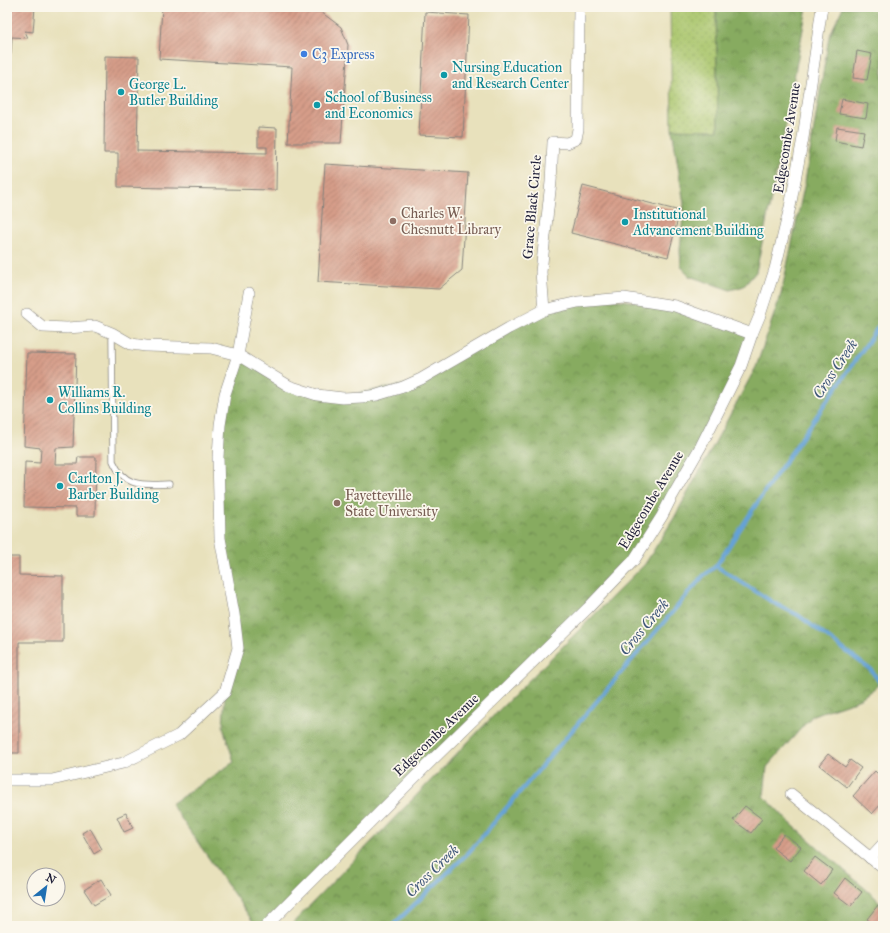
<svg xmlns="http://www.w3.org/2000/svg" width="890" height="933" font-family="'IM FELL Great Primer',serif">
  <defs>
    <pattern id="grass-dots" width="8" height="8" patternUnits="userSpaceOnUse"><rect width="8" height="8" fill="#aac66d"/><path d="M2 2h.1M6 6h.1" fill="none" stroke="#92aa5f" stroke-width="1.8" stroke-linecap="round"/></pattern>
    <pattern id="forest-crowns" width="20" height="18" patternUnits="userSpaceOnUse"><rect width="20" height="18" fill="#87ab60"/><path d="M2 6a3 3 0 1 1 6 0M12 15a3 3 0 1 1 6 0" fill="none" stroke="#6e8b50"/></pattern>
    <pattern id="building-hatch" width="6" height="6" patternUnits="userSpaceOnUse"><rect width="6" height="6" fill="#d69d89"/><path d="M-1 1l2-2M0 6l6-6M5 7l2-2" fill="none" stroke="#ad8071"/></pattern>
  </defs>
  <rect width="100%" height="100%" fill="#fbf7ec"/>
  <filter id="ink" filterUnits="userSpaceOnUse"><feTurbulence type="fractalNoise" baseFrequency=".025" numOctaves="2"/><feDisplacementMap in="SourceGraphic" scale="8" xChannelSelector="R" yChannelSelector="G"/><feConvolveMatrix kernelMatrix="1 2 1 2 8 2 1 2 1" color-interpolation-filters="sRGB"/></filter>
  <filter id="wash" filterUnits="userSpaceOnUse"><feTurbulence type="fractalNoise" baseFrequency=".012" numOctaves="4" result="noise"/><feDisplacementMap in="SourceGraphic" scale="16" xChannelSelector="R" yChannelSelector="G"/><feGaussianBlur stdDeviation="0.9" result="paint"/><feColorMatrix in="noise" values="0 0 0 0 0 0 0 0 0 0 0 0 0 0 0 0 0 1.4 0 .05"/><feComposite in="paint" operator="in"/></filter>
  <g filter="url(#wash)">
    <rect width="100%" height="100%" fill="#e8e1bc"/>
    <path fill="url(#grass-dots)" stroke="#667454" d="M670,7H716L718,131L672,129Z"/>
    <g fill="url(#forest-crowns)" stroke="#54664e">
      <path d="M716,7H807L781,150L756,272L744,286L730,290L689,276L681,266L680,250L684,204L672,129L718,130Z"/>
      <path d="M843,7H883V682L858,700L813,715L767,767L764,796L788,821L877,899L883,910V926H290L499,710L645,564L674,518L756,367L781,294L805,182L829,37Z"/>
      <path d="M608,299L668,305L752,334L725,398L634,560L267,926H256L171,804L234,762L223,727L225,692L238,648L228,581L218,457L238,355L289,386L338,397L413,383L552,307Z"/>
    </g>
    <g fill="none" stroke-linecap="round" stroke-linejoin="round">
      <g stroke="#65a2d6" stroke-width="4">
        <path d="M716,566L774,603L798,615L871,670L883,687"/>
        <path d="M392,926L469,852L703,576L716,566L765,491L883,320"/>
      </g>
    </g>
    <g id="blocks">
      <g fill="url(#building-hatch)">
        <path d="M7,7H35L33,32L25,31L28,38L12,37L11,54H7Z"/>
        <path d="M162,7H245L321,12L341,27L348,45L341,143H288L292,67L159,59Z"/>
        <path d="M425,12L469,15L463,137L419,135Z"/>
        <path d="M857,51L872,54L867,80L853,78Z"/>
        <path d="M105,56L139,57L137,151L267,153V147H258V127L277,128L276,190L118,187V153H104Z"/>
        <path d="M842,99L868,104L866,118L839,114Z"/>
        <path d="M837,127L864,131L861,146L835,141Z"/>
        <path d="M325,164L468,173L462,270L439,289L318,282Z"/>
        <path d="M583,186L680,211L668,257L571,233Z"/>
        <path d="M27,353L76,354L73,447L56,448L55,464H77L78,457H96L95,516H76V508L24,507L25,462L40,463L41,448L24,446Z"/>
        <path d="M7,557H19V575L63,576V642H19V753H7Z"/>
        <path d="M828,754L845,767L850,760L861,768L847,787L819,765Z"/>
        <path d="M875,771L883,779V786L881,788L883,791V802L872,814L853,796Z"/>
        <path d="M745,806L762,819L751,833L733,820Z"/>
        <path d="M126,813L133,828L124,832L117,817Z"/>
        <path d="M90,828L102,849L94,854L82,833Z"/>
        <path d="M784,834L801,847L790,861L773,848Z"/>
        <path d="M815,857L832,870L821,885L804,871Z"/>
        <path d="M845,878L862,892L851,906L834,893Z"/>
        <path d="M101,879L111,895L94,905L84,890Z"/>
        <path d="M878,905L883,908V926H876L867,919Z"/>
      </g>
    </g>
  </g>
  <g filter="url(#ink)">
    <use href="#blocks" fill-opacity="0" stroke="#85827c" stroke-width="1"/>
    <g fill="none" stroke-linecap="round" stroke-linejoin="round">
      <defs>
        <path id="service" d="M112,333L113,461C125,488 143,485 169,484"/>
        <g id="minor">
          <path d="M544,310L541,272L551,182L553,142L567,143L576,139L578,129L579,7"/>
          <path d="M27,314L43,327L67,328L95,326L112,333L131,344L146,346L211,348L238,355L289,386L317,395L343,398L362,397L377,395L403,387L421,379L509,328L544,310L578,302L624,298L675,306L752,334"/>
          <path d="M7,780H52L123,763L179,735L225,692L238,648L234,614L220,538L218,457L220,425L225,394L238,355L249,293"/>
          <path d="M791,794L883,868"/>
          <path d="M870,858L883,844"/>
          <path d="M266,926L426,766L588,608L634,560L662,516L671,498L701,446L741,366L752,334L760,315L775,269L790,207L803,138L822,7"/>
        </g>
      </defs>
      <use href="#service" stroke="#85827c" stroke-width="7"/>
      <use href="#minor" stroke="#85827c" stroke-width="12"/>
      <use href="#service" stroke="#fff" stroke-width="5.5"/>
      <use href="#minor" stroke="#fff" stroke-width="11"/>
    </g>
  </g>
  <circle fill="#3f7fe0" stroke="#fbf7ec" stroke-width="1.5" cx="304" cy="54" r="4"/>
  <g fill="#0f9aa8" stroke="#fbf7ec" stroke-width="1.5">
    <circle cx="444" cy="75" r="4"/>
    <circle cx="121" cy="92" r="4"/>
    <circle cx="317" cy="105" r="4"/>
    <circle cx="625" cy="222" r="4"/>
    <circle cx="50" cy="400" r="4"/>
    <circle cx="60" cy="486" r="4"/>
  </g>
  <g fill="#8d6e63" stroke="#fbf7ec" stroke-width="1.5">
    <circle cx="393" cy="221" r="4"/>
    <circle cx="337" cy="503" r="4"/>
  </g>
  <g text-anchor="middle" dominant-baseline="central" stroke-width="3.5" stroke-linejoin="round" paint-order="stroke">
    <g font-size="14" fill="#366cbe" stroke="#fbf7ec" text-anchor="start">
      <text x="312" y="54">C3 Express</text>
    </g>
    <g font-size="14" fill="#0d838f" stroke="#fbf7ec" text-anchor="start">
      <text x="452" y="67">Nursing Education<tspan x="452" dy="16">and Research Center</tspan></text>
      <text x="129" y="84">George L.<tspan x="129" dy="16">Butler Building</tspan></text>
      <text x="325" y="97">School of Business<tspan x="325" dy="16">and Economics</tspan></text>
      <text x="633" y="214">Institutional<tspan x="633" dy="16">Advancement Building</tspan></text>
      <text x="58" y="392">Williams R.<tspan x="58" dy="16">Collins Building</tspan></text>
      <text x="68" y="478">Carlton J.<tspan x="68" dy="16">Barber Building</tspan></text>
    </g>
    <g font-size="14" fill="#22223b" stroke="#fbf7ec">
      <text transform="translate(787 138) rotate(-81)">Edgecombe Avenue</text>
      <text transform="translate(532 207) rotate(-85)">Grace Black Circle</text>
      <text transform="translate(651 500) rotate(-59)">Edgecombe Avenue</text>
      <text transform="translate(436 735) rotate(-44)">Edgecombe Avenue</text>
    </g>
    <g font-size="14" fill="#785e54" stroke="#fbf7ec" text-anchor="start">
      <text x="401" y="213">Charles W.<tspan x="401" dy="16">Chesnutt Library</tspan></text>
      <text x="345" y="495">Fayetteville<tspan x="345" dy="16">State University</tspan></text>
    </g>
    <g font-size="15" font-style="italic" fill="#3d5579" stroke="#fbf7ec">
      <text transform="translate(835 369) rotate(-56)">Cross Creek</text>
      <text transform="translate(644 627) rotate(-50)">Cross Creek</text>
      <text transform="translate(432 871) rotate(-44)">Cross Creek</text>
    </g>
  </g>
  <rect width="890" height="933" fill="none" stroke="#fbf7ec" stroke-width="24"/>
  <g transform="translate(46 887) rotate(30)"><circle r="19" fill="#fbf7ec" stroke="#a4a2a5"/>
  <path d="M0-3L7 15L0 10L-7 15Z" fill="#1f6fb2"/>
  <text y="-6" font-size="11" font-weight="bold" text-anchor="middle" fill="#22223b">N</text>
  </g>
</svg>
